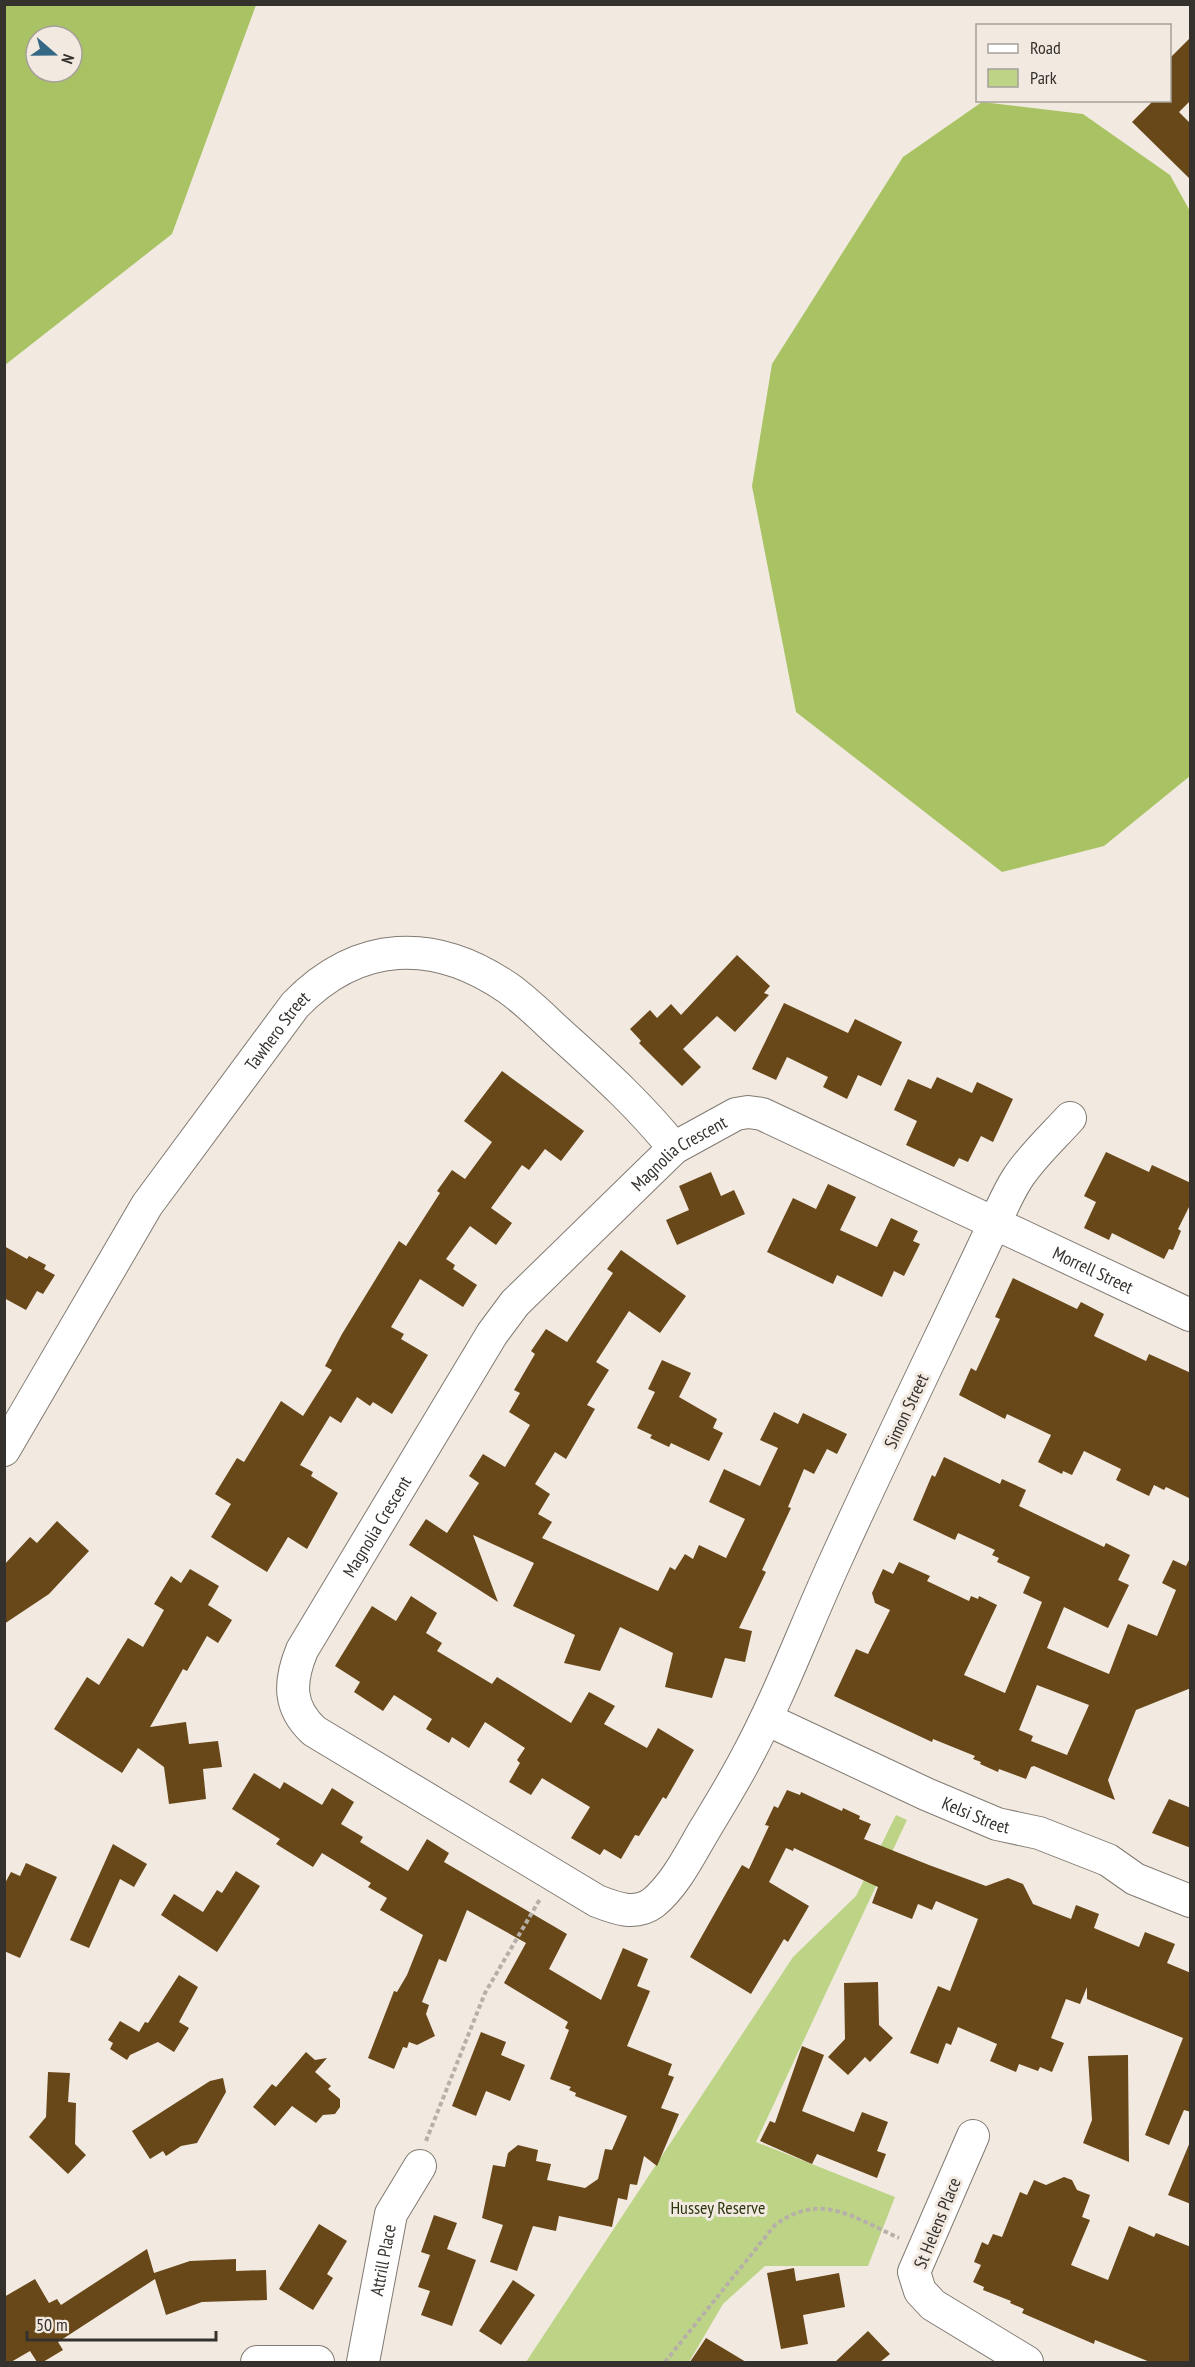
<svg xmlns="http://www.w3.org/2000/svg" width="1195" height="2367" font-family="'PT Sans Narrow',sans-serif">
  <rect width="100%" height="100%" fill="#f2eae1"/>
  <path fill="#bdd487" d="M896,1815L907,1820L756,2142L895,2197L868,2266H765L723,2304L689,2362H526L793,1957L856,1896Z"/>
  <g fill="#a9c364" fill-rule="evenodd">
    <path d="M5,4L256,5L172,234L5,365ZM36,36H72V72H36Z"/>
    <path d="M982,102L1083,114L1170,175L1190,211V776L1104,846L1002,872L796,712L752,486L772,364L903,157Z"/>
  </g>
  <g fill="#684719" fill-rule="evenodd">
    <path d="M1191,37V100L1179,112L1191,124V180L1132,122L1154,100H1170V58Z"/>
    <path d="M737,955L770,986L764,993L769,995L735,1032L717,1016L683,1049L701,1067L682,1086L639,1043L641,1041L630,1029L650,1010L657,1018L671,1004L681,1015Z"/>
    <path d="M784,1003L848,1033L855,1019L902,1042L881,1086L858,1075L847,1099L823,1087L828,1077L787,1057L776,1080L752,1069Z"/>
    <path d="M502,1071L584,1131L561,1161L545,1149L529,1170L522,1165L491,1208L512,1223L496,1245L470,1226L446,1259L455,1265L453,1269L477,1285L463,1307L420,1279L391,1327L404,1334L401,1339L428,1355L392,1414L373,1402L370,1406L357,1397L341,1423L330,1416L300,1465L313,1472L311,1476L338,1493L307,1549L288,1537L267,1572L211,1537L231,1504L215,1494L237,1458L244,1462L281,1401L303,1416L332,1370L325,1366L342,1334L399,1241L406,1246L440,1193L437,1191L452,1170L465,1179L492,1142L464,1121Z"/>
    <path d="M937,1077L972,1093L977,1082L1013,1099L993,1142L981,1136L968,1162L959,1158L954,1167L906,1145L917,1121L894,1110L908,1079L931,1089Z"/>
    <path d="M1106,1152L1149,1172L1152,1165L1191,1183V1203L1178,1229L1181,1231L1173,1250L1169,1249L1164,1259L1112,1233L1109,1240L1084,1228L1096,1202L1084,1196Z"/>
    <path d="M711,1172L721,1196L734,1190L745,1214L677,1245L666,1220L689,1210L679,1186Z"/>
    <path d="M828,1184L856,1197L840,1230L877,1247L891,1218L918,1231L913,1241L920,1244L904,1276L894,1271L882,1297L837,1275L833,1284L767,1252L793,1198L816,1209Z"/>
    <path d="M4,1246L27,1259L29,1256L46,1265L44,1269L55,1275L43,1294L37,1291L26,1310L4,1298Z"/>
    <path d="M621,1250L686,1296L660,1333L629,1311L596,1362L609,1370L587,1405L595,1409L566,1459L555,1452L535,1484L550,1494L538,1514L552,1522L542,1538L658,1591L670,1567L675,1570L685,1554L693,1559L699,1545L726,1558L745,1519L709,1502L724,1469L760,1486L778,1448L760,1440L774,1412L798,1424L803,1413L847,1434L837,1454L827,1449L814,1474L804,1469L788,1507L791,1508L762,1570L766,1572L739,1628L752,1631L745,1662L725,1658L712,1698L665,1687L673,1653L620,1627L600,1671L564,1663L575,1635L513,1606L534,1563L473,1535L498,1602L409,1545L426,1519L447,1533L479,1483L469,1476L483,1454L505,1467L530,1425L509,1412L520,1393L514,1390L535,1354L531,1351L546,1329L567,1342L613,1273L607,1269Z"/>
    <path d="M1013,1278L1077,1309L1081,1302L1104,1314L1094,1336L1146,1361L1149,1354L1191,1373V1499L1166,1487L1164,1490L1154,1485L1149,1496L1116,1480L1121,1469L1084,1451L1072,1475L1063,1471L1062,1474L1038,1462L1051,1435L1007,1414L1005,1419L959,1395L971,1368L976,1371L1000,1319L995,1317Z"/>
    <path d="M662,1360L691,1373L679,1397L717,1419L713,1428L723,1433L709,1461L671,1443L669,1447L650,1438L652,1435L637,1428L655,1392L648,1389Z"/>
    <path d="M944,1457L1000,1484L1002,1479L1026,1490L1019,1506L1104,1547L1106,1543L1130,1555L1118,1580L1129,1585L1108,1628L1064,1607L1047,1648L1109,1674L1128,1624L1157,1636L1176,1590L1162,1583L1173,1560L1186,1566L1191,1556V1688L1136,1710L1108,1780L1115,1800L1034,1766L1031,1767L1026,1779L999,1769L998,1772L980,1764L981,1762L973,1759L975,1756L933,1739L932,1742L834,1696L856,1649L868,1654L890,1610L875,1603L872,1593L883,1569L893,1574L899,1562L930,1576L927,1581L969,1601L971,1596L978,1599L979,1596L997,1605L964,1675L1005,1693L1042,1602L1023,1593L1030,1577L997,1562L999,1558L992,1555L995,1550L958,1533L955,1540L913,1520L932,1475L935,1477ZM1037,1685L1089,1705L1067,1755L1031,1741L1033,1736L1019,1730Z"/>
    <path d="M57,1521L89,1551L49,1594L4,1624V1565L30,1537L37,1543Z"/>
    <path d="M190,1569L219,1586L208,1605L232,1620L218,1643L207,1636L187,1671L183,1669L150,1727L186,1722L189,1744L218,1741L222,1767L203,1769L206,1799L169,1804L164,1767L138,1748L122,1773L54,1729L87,1677L99,1685L128,1638L143,1647L164,1610L154,1604L171,1576L181,1583Z"/>
    <path d="M411,1596L437,1613L426,1633L442,1643L437,1651L492,1684L497,1677L571,1723L589,1692L615,1706L604,1724L647,1748L658,1728L694,1750L666,1799L663,1797L639,1836L635,1835L621,1859L604,1849L600,1855L571,1838L590,1807L542,1778L531,1795L509,1782L520,1763L517,1760L525,1748L485,1722L469,1748L452,1737L449,1743L426,1729L432,1719L394,1695L383,1711L354,1692L360,1682L335,1666L372,1606L396,1621Z"/>
    <path d="M254,1773L280,1789L284,1782L322,1805L332,1788L354,1802L341,1824L363,1837L360,1842L408,1871L427,1839L449,1853L444,1862L567,1934L549,1969L601,2000L623,1948L648,1959L637,1986L650,1991L627,2046L672,2064L668,2075L674,2077L661,2108L679,2114L657,2166L644,2156L637,2185L630,2184L627,2200L618,2198L612,2227L559,2216L556,2231L533,2226L517,2271L490,2262L503,2225L482,2218L493,2165L505,2167L508,2153L518,2145L538,2150L536,2161L551,2164L547,2180L585,2188L598,2179L605,2149L612,2150L627,2116L575,2096L576,2093L569,2090L571,2087L550,2079L569,2030L565,2028L568,2022L504,1983L526,1943L467,1910L446,1962L439,1959L422,2002L429,2005L426,2014L435,2036L417,2045L409,2042L407,2048L403,2047L394,2069L368,2058L394,1991L397,1992L407,1975L423,1935L380,1910L387,1898L368,1887L371,1883L322,1853L313,1867L276,1844L280,1839L232,1809Z"/>
    <path d="M787,1790L800,1795L801,1792L842,1811L843,1808L860,1816L859,1819L871,1824L864,1839L929,1865L986,1886L1008,1878L1023,1884L1033,1904L1071,1919L1076,1905L1099,1914L1094,1928L1139,1947L1145,1932L1175,1944L1167,1963L1191,1973V2112L1184,2110L1169,2145L1145,2135L1183,2038L1087,1999V1987L1080,2004L1066,1999L1051,2038L1064,2043L1052,2072L1040,2067L1038,2071L1019,2064L1016,2072L990,2061L997,2044L958,2027L951,2045L946,2043L938,2064L910,2053L938,1986L950,1991L978,1919L936,1901L932,1910L918,1904L912,1919L872,1903L878,1887L794,1848L793,1851L786,1848L769,1882L809,1906L788,1942L784,1939L751,1994L690,1957L742,1865L749,1869L769,1826L765,1825L774,1806L778,1808Z"/>
    <path d="M1169,1799L1191,1808V1848L1152,1833Z"/>
    <path d="M113,1844L147,1864L134,1887L120,1879L89,1948L70,1940Z"/>
    <path d="M26,1863L57,1877L20,1958L4,1951V1885L11,1872L20,1876Z"/>
    <path d="M236,1871L260,1886L217,1952L161,1915L174,1894L203,1912L217,1890L222,1893Z"/>
    <path d="M179,1975L198,1987L179,2022L189,2028L174,2052L158,2042L130,2055L127,2060L110,2049L113,2043L108,2040L120,2021L139,2032L145,2022L148,2023Z"/>
    <path d="M878,1982L879,2025L893,2038L870,2062L865,2057L848,2075L828,2057L845,2039L844,1983Z"/>
    <path d="M481,2032L506,2042L501,2055L525,2065L510,2101L486,2091L476,2116L452,2106Z"/>
    <path d="M802,2046L824,2055L802,2111L854,2132L862,2112L888,2122L877,2151L886,2154L877,2178L817,2154L812,2164L760,2141L770,2121L775,2123Z"/>
    <path d="M306,2052L315,2060L327,2058L315,2072L331,2086L328,2089L340,2099V2107L335,2114L323,2115L316,2123L292,2106L275,2126L253,2107L272,2084L276,2087Z"/>
    <path d="M1128,2055L1129,2162L1083,2143L1092,2120L1088,2056Z"/>
    <path d="M48,2072L70,2073L68,2102L76,2103L75,2144L86,2155L68,2174L29,2137L46,2117Z"/>
    <path d="M223,2078L226,2092L197,2143L181,2146L166,2156L163,2151L150,2159L132,2131L210,2081Z"/>
    <path d="M1190,2142H1191V2204L1168,2195Z"/>
    <path d="M1064,2177L1072,2180L1077,2190L1090,2195L1082,2217L1090,2220L1071,2265L1108,2280L1129,2226L1154,2237L1156,2233L1191,2247V2362H1150L1095,2340L1094,2344L1022,2313L1024,2309L1010,2303L1011,2301L983,2290L984,2287L973,2282L981,2265L974,2262L982,2242L988,2245L993,2234L1002,2237L1020,2192L1027,2195L1034,2180L1046,2185Z"/>
    <path d="M434,2215L457,2223L447,2249L476,2260L452,2326L421,2315L430,2291L418,2287L430,2255L421,2252Z"/>
    <path d="M319,2224L347,2241L327,2274L333,2278L313,2310L279,2289Z"/>
    <path d="M147,2249L154,2273L190,2261L236,2259V2271L266,2270L267,2300L202,2302L166,2315L155,2279L58,2342L63,2350L43,2362H37L30,2351L11,2362H4V2297L35,2279L49,2303L57,2299L61,2305Z"/>
    <path d="M794,2268L796,2281L839,2273L845,2307L803,2315L808,2344L781,2349L767,2273Z"/>
    <path d="M513,2280L535,2295L501,2345L479,2331Z"/>
    <path d="M868,2331L890,2354L880,2362H835Z"/>
    <path d="M706,2338L746,2362H690Z"/>
  </g>
  <g fill="none" stroke-linecap="round" stroke-linejoin="round">
    <defs>
      <g id="minor">
        <path id="s1" d="M1070,1118C1052,1138 1031,1157 1017,1179C1008,1193 1002,1208 995,1222C943,1333 889,1443 838,1555C806,1624 780,1696 744,1762C732,1785 718,1807 705,1829C690,1854 676,1884 653,1903C635,1916 615,1908 597,1901L314,1731C288,1707 289,1682 302,1650L492,1334L515,1303L674,1148L736,1114L748,1112L762,1114L1190,1315"/>
        <path id="s2" d="M4,1450L147,1205L295,1005C358,940 434,937 508,988C528,1002 547,1022 566,1039C606,1075 640,1106 674,1148"/>
        <path id="s3" d="M766,1719L926,1794L997,1824L1039,1833L1108,1860L1135,1879L1190,1901"/>
        <path d="M973,2136L914,2272L920,2291L933,2305L1027,2362"/>
        <path d="M257,2362H318"/>
        <path id="s4" d="M363,2362L391,2214L420,2166"/>
      </g>
    </defs>
    <use href="#minor" stroke="#817a72" stroke-width="34"/>
    <g stroke="#b6b0a8" stroke-width="4" stroke-dasharray="4.5 3" stroke-linecap="butt">
      <path d="M426,2141L485,1993L540,1899"/>
      <path d="M665,2362L775,2225C821,2191 854,2218 899,2238"/>
    </g>
    <use href="#minor" stroke="#fff" stroke-width="32"/>
  </g>
  <g text-anchor="middle" dominant-baseline="central" stroke-width="6" stroke-linejoin="round" paint-order="stroke">
    <g font-size="18" fill="#35322e" stroke="#f2eae1">
      <text stroke="none"><textPath href="#s2" startOffset="501">Tawhero Street</textPath></text>
      <text stroke="none"><textPath href="#s1" startOffset="2001">Magnolia Crescent</textPath></text>
      <text stroke="none"><textPath href="#s1" startOffset="2463">Morrell Street</textPath></text>
      <text transform="translate(906 1411) rotate(-65)">Simon Street</text>
      <text stroke="none"><textPath href="#s1" startOffset="1515">Magnolia Crescent</textPath></text>
      <text stroke="none"><textPath href="#s3" startOffset="231">Kelsi Street</textPath></text>
      <text transform="translate(937 2223) rotate(-68)">St Helens Place</text>
      <text stroke="none"><textPath href="#s4" startOffset="104">Attrill Place</textPath></text>
    </g>
    <g font-size="18" fill="#2d370f" stroke="#f2eae1">
      <text x="718" y="2207">Hussey Reserve</text>
    </g>
  </g>
  <rect width="1195" height="2367" fill="none" stroke="#35322e" stroke-width="12"/>
  <rect x="976" y="24" width="195" height="78" fill="#f2eae1" stroke="#a6a099" stroke-width="1.5"/>
  <rect x="988" y="44" width="30" height="9" fill="#ffffff" stroke="#a6a099" stroke-width="1.5"/>
  <text x="1030" y="54" font-size="18" fill="#35322e">Road</text>
  <rect x="988" y="69" width="30" height="18" fill="#bdd487" stroke="#a6a099" stroke-width="1.5"/>
  <text x="1030" y="84" font-size="18" fill="#35322e">Park</text>
  <g transform="translate(54 54) rotate(110)"><circle r="28" fill="#f2eae1" stroke="#a6a099" stroke-width="1.5"/>
  <path d="M0-4.5L10 22L0 15L-10 22Z" fill="#356885"/>
  <text y="-9" font-size="16" font-weight="bold" text-anchor="middle" fill="#35322e">N</text>
  </g>
  <path d="M27 2331v9h189v-9" fill="none" stroke="#35322e" stroke-width="3"/>
  <text x="36" y="2331" font-size="18" fill="#35322e" stroke="#f2eae1" stroke-width="4.5" paint-order="stroke">50 m</text>
</svg>
